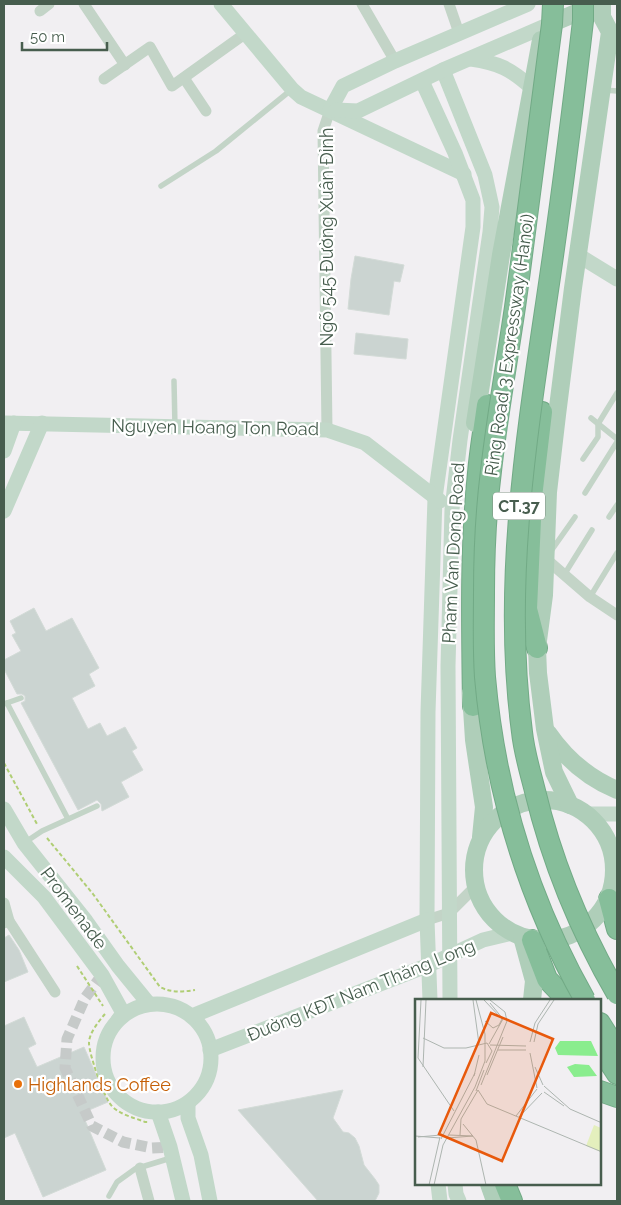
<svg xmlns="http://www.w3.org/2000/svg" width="621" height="1205" font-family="Raleway,sans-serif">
  <rect width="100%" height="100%" fill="#f1eff2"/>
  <g fill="#cbd4d1" stroke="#d3dbd7">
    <path d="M355,256L404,265L400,282L394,281L389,315L348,309L351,279Z"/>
    <path d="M356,333L408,339L406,359L354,354Z"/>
    <path d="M34,608L46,631L72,618L99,668L89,674L95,686L72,698L88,729L100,723L107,736L125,727L137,748L132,751L143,770L121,782L129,797L102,811L101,804L97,800L78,810L21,703L25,701V696L22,694H17L4,669V660L21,651L12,635L16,633L10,621Z"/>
    <path d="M9,935L19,950L28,972L4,982V938Z"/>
    <path d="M24,1017L36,1044L28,1048L37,1067L84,1047L108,1102L82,1113L106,1170L43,1197L15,1133L4,1138V1026Z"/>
    <path d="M343,1090L333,1118L343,1132L349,1133L355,1138L359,1146L364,1165L375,1179L379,1185V1193L375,1201H318L238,1110Z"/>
  </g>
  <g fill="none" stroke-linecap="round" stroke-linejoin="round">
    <path stroke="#c6cac9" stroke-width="11" stroke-dasharray="11 5.5" stroke-linecap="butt" d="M102,975L85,998L67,1039L65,1068L92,1126L123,1142L152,1148L170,1147"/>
    <defs>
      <g id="highway">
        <path d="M537,648L527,609L532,497L542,412"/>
        <path d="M473,706C472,628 470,550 478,473C480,450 484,427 487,405"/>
        <path d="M609,899L617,929"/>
        <path d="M532,940L547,979L567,1000"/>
        <path d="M600,1023L617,1050"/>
        <path d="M600,1048L617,1074"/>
        <path d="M600,1091L617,1097"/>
        <path d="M505,1184L512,1201"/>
      </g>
    </defs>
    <use href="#highway" stroke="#72aa86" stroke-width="22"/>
    <g stroke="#b0ce75" stroke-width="2" stroke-dasharray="4 2.5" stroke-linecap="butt">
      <path d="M4,763L37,824"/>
      <path d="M47,838L93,894L160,987C172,993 182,992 195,990"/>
      <path d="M77,966L103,1006"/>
      <path d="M105,1014C99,1021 89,1033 89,1043C89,1054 104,1097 111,1105C118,1114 135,1118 145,1122H148"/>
    </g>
    <g stroke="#c3d4c7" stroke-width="5.5">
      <path d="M604,90L617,91"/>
      <path d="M161,186L216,151L291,90"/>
      <path d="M174,381L175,427"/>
      <path d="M591,418L617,439"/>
      <path d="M583,459L598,437V424L617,393"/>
      <path d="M585,493L617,442"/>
      <path d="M609,517L617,505"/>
      <path d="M551,551L575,517"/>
      <path d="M564,575L592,530"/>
      <path d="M590,597L617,553"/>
      <path d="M7,703L68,819"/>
      <path d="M4,704L21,698"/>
      <path d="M24,843L42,831L97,806"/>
      <path d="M109,1196L117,1182L135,1169L171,1158"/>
    </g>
    <g stroke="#c3d4c7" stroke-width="11">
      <path d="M84,4L125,65"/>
      <path d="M362,4L395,61"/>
      <path d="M449,4L459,33"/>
      <path d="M40,11L49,4"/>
      <path d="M184,78L206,111"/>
      <path d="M104,79L150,47L172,86L246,33"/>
      <path d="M327,430L323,131L330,110"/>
      <path d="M546,559L590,597L617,615"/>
      <path d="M4,903L9,921L4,923"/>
      <path d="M427,920L449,913L474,888"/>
      <path d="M9,921L55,992"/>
      <path d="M140,1168L149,1201"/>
    </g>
    <g stroke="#c2d8c9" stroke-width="15">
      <path d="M221,4L292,89L301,97L464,174"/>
      <path d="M471,59C499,63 511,69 532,88"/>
      <path d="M443,70L485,175L492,207L490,232L460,440L452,509L448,666L450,1000"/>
      <path d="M422,81L455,153L473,200V227L435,498L428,712L427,920L430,1000"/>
      <path d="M330,110L343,86L395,61L528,4"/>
      <path d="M336,110L358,111L443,70L550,24"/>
      <path d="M578,255L617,279"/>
      <path d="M4,423L327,430L365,443L440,501"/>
      <path d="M4,451L14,423"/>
      <path d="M4,511L42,423"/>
      <path d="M4,809L24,843L86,921L118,966L149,1004"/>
      <path d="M588,814H617"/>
      <path d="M4,857L44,897L102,975L123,1013L118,1020"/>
      <circle cx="157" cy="1058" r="54"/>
      <path d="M192,1016L427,920"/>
      <path d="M210,1050L429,965L483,940L512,933"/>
      <path d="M188,1104V1118L201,1155L210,1201"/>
      <path d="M158,1112L170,1147L183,1201"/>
      <path d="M438,1184L440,1201"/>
      <path d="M455,1184L456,1194L459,1201"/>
    </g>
    <g stroke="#afceb9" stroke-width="18">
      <path d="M550,24L595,5"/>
      <path d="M475,423L501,255L541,40"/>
      <path d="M471,693L474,740L484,807L481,837"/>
      <path d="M548,733C566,759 588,778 617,790"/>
      <circle cx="544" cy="870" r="70"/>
      <path d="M570,805L554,772L545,729L538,673L537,648L544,595L548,492L557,415L573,288L610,32L602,17V4"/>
      <path d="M522,937L534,981L532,1000"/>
      <path d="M489,1184L495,1201"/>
    </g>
    <use href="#highway" stroke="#86be9a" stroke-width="20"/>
    <defs>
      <g id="highway-bridge">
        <path d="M553,4L552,24C540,119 528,213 515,307C507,362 497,417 491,471C486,511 484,552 484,592C484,620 483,648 485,677C495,792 528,899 585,1000"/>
        <path d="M583,4V21C572,116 560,210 546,304C525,446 503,589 522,732C524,752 530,771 535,791C552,862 580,930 617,994"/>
      </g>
    </defs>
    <use href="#highway-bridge" stroke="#72aa86" stroke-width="22" stroke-linecap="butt"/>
    <use href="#highway-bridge" stroke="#86be9a" stroke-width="20"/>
  </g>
  <circle fill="#e8710a" stroke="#fff" stroke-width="2" cx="18" cy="1084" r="5"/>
  <g text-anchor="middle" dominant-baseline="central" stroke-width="4.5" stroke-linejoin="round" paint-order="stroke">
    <rect fill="#fff" stroke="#7e8e83" stroke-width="1" x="493" y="492.5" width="52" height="27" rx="4"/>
    <g font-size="16" font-weight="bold" fill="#475d4e">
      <text x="519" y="506">CT.37</text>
    </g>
    <g font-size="18" fill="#475d4e" stroke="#fff">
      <text transform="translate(326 237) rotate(-90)">Ngõ 545 Đường Xuân Đỉnh</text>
      <text transform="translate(509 345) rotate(-82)">Ring Road 3 Expressway (Hanoi)</text>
      <text transform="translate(215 427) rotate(1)">Nguyen Hoang Ton Road</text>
      <text transform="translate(453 553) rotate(-87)">Pham Van Dong Road</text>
      <text transform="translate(74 908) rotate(53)">Promenade</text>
      <text transform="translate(361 990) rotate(-22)">Đường KĐT Nam Thăng Long</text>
    </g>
    <g font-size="18" fill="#c56008" stroke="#fff" text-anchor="start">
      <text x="28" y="1084">Highlands Coffee</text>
    </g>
  </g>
  <g transform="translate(415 999)">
    <rect width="186" height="186" fill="#f1eff2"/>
    <path d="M179,126L186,129V153L171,147Z" fill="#e4efbd"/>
    <path d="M145,42H176L183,57L143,56L140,49ZM160,65L174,66L182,77L159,78L152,68Z" fill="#8aed8e"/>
    <path fill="none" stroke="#adb5b0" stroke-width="1" d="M6,1L3,59L39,112M58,1L64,45M69,1L87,20L84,26L78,29L70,22M8,39L29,49H51L72,44L77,52L71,64M115,43L120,24L135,1M119,43L123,25L139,1M74,45L88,20L75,4M75,46L111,47M83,51H111M115,54L122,89M8,68L11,1M120,68L128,86M72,76L88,38M59,77L64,56M66,86L92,22L90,13L75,1M129,87L155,110L187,124M63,91L72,105L187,153M61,92L69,71M129,93L149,107M101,117L122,90M104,118L127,94M48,125L61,141L71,186M34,136L58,137M45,136L46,120L63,91M0,137L25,139M3,138L26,136M32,139L58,137M26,140L60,74M14,186L25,138M19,186L28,146L60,88L70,62V35L61,1"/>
    <path fill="#e8590c" fill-opacity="0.15" stroke="#e8590c" stroke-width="2.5" d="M76,14L138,40L87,162L24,135Z"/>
    <rect width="186" height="186" fill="none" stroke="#475d4e" stroke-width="2.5"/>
  </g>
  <rect width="621" height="1205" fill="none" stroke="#475d4e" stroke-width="10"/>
  <path d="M22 42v8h85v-8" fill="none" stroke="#475d4e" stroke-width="2.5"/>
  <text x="30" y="42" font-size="15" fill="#475d4e" stroke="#ffffff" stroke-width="4" paint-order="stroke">50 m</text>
</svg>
